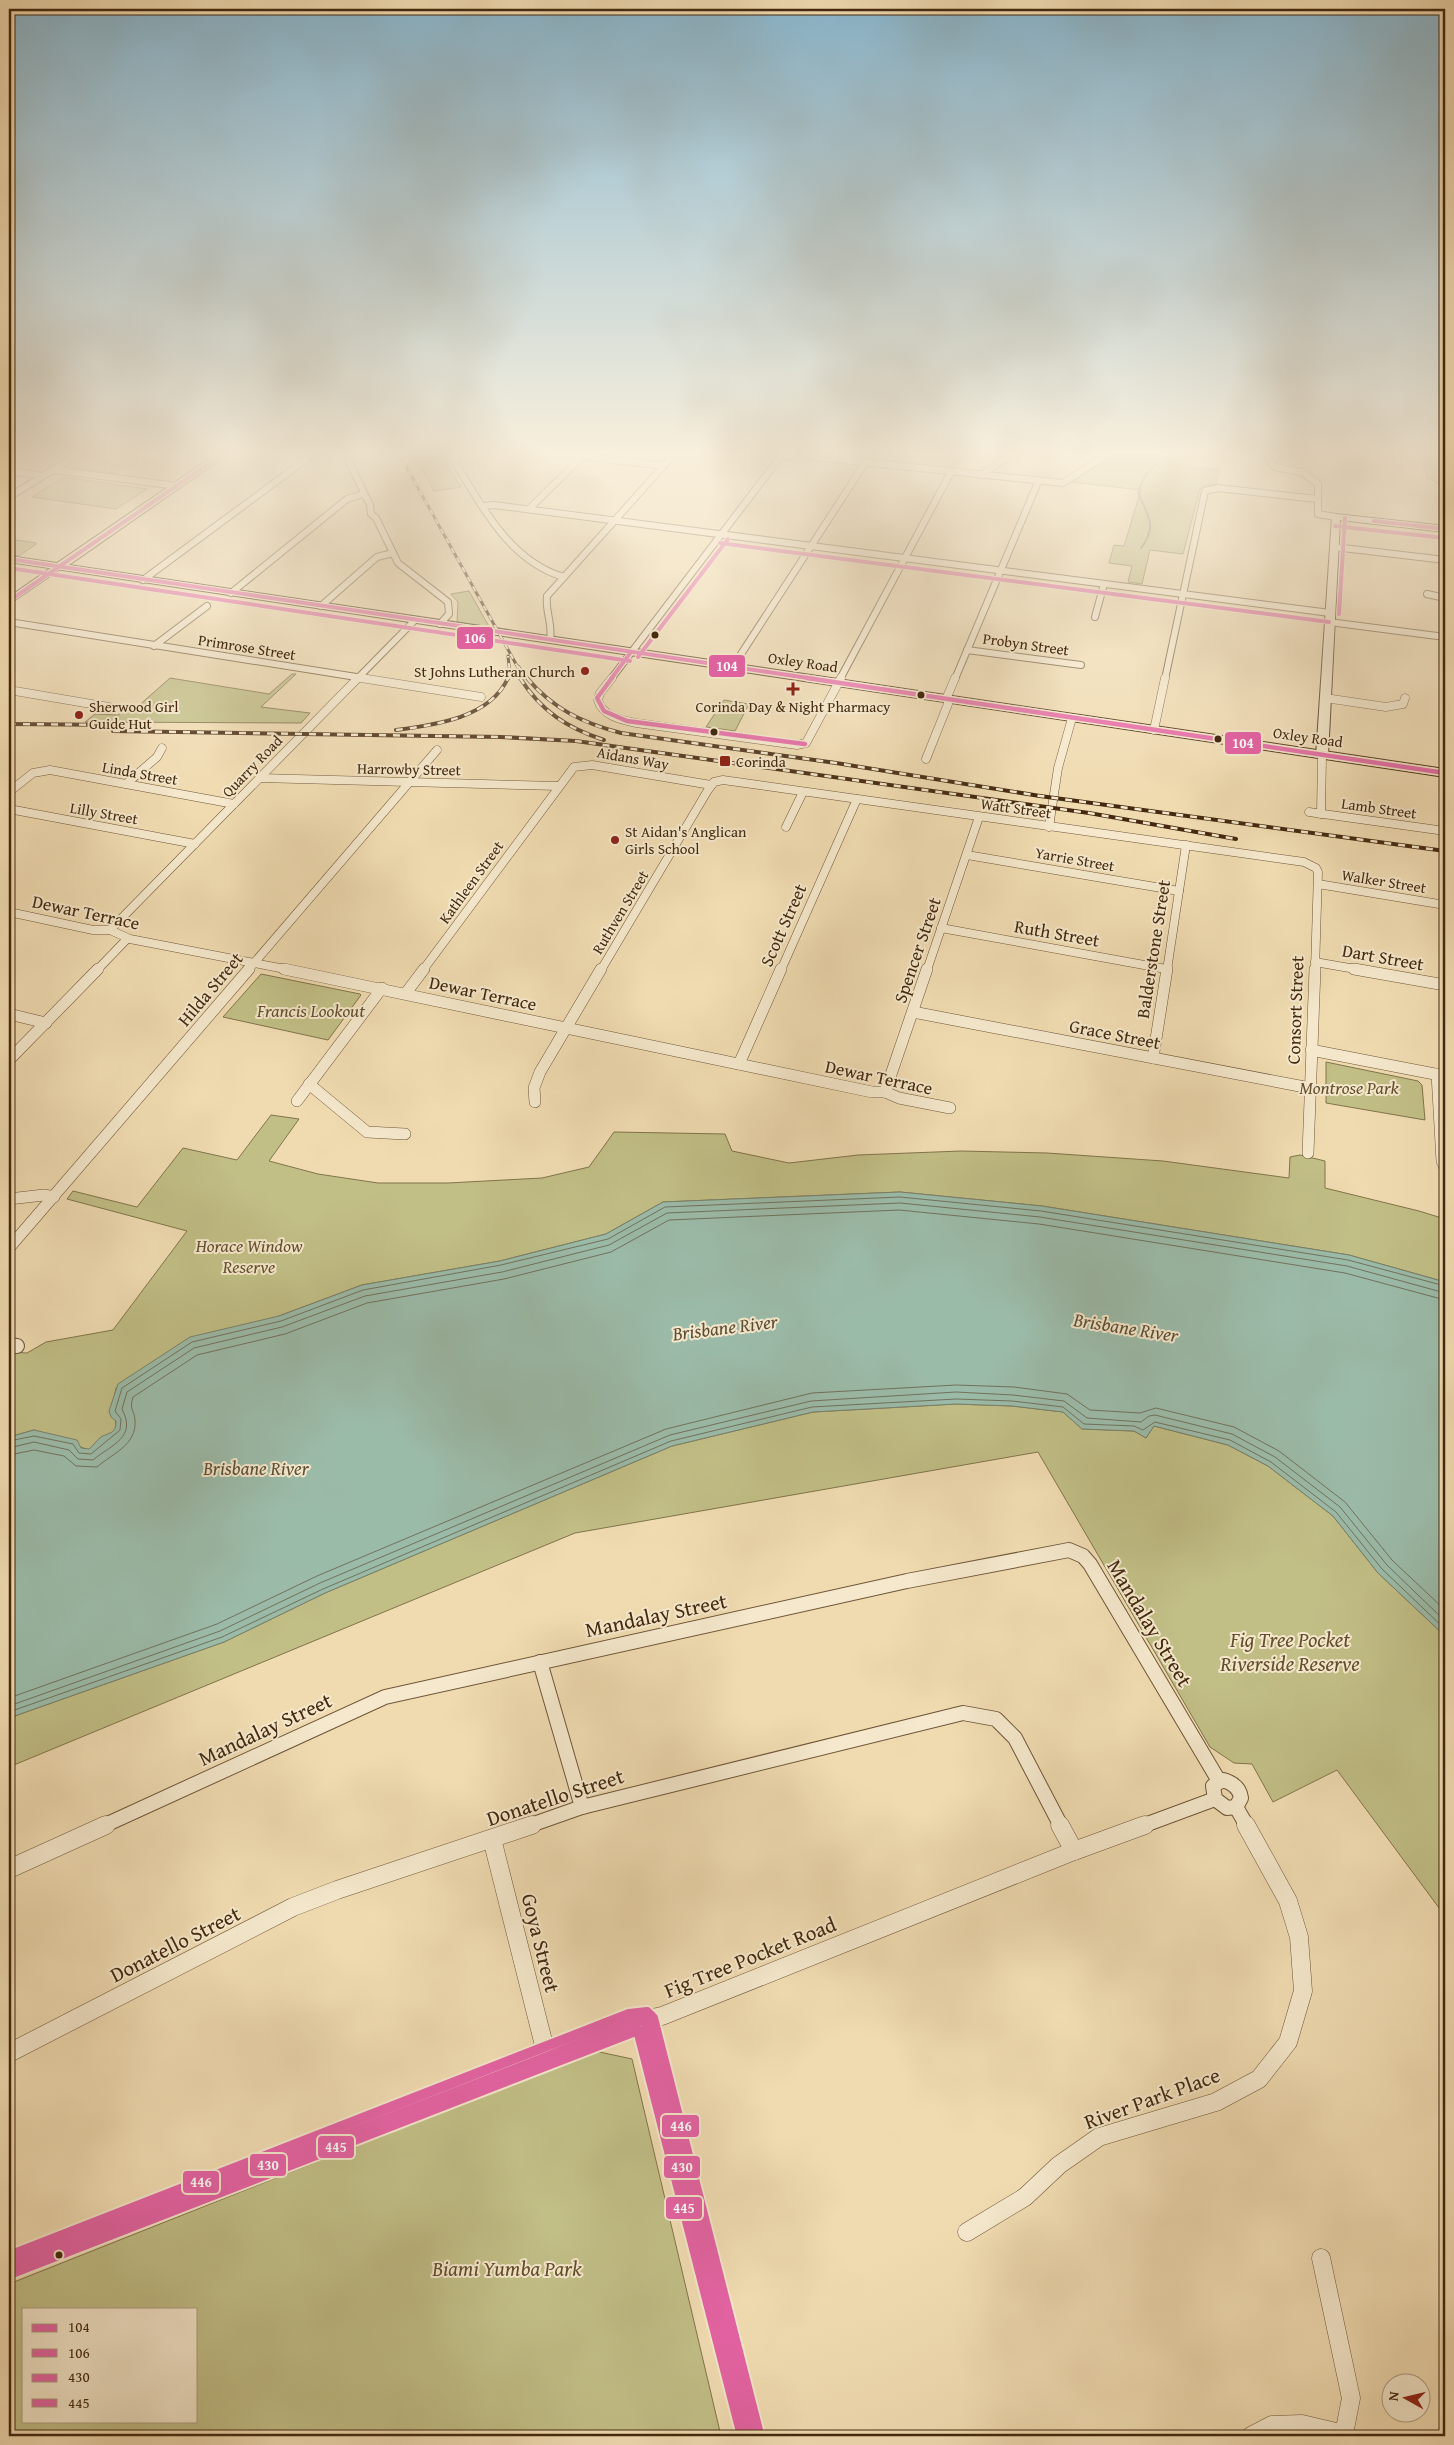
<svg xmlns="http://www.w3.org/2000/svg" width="1454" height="2445" font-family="'Gentium Book Plus',serif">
  <rect width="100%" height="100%" fill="#f0dbb1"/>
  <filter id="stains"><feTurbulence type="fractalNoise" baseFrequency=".004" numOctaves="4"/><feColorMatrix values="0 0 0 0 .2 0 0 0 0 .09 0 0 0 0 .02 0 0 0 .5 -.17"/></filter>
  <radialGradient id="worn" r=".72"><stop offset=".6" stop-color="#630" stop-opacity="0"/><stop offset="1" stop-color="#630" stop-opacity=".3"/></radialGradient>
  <g fill="#c1be86" stroke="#82744a" fill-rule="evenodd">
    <path d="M89,452H96C107,463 109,464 124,466L114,473L72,467L69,465Z"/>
    <path d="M403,452H452L444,459L461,487L434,491L419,465L416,466L410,456L407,459Z"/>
    <path d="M766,452H967L963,454L955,469L874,459L872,462L794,453Z"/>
    <path d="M1118,452H1212L1189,460L1188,464L1194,467L1219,470L1216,485L1204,486L1200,489L1183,554L1150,550L1142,584L1128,582L1132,566L1109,563L1114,545L1124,546L1141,490L1071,482Z"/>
    <path d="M1445,452V488L1427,477L1425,465L1429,456Z"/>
    <path d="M64,477L147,489L116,509L32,497Z"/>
    <path d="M10,539L36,543V544L19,556L9,554Z"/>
    <path d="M469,591L491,630L457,623L458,602L451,594Z"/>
    <path d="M292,674H296L261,707L310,713L301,723L85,722L95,714L118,715L129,708H136L170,678L269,694Z"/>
    <path d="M724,700L749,704L735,731L706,727Z"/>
    <path d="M261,974L360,994L361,995L328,1040L223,1017Z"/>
    <path d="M1326,1062L1418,1081L1422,1085L1425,1120L1326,1103Z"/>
    <path d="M271,1115L299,1119L269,1161L318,1174L378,1183H448L542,1178L589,1167L614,1132L725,1134L732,1151L789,1163L858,1155L961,1151L1047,1153L1163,1161L1289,1178L1290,1157L1300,1155L1325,1161V1188L1419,1211L1445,1219V1282L1349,1255L1042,1206L900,1192L663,1202L606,1234L500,1261L362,1285L279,1316L116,1388L114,1398L116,1428L111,1435L102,1437L89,1450L34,1430L9,1437V1352L27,1353L46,1342L113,1330L187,1231L67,1199L73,1191L137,1207L183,1148L237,1160Z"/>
    <path d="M956,1404L1012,1406L1063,1412L1082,1429L1134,1431L1146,1438L1154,1426L1228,1445L1268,1466L1333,1516L1378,1573L1445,1636V1916L1337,1770L1273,1802L1252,1764L1234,1763L1210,1747L1038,1452L575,1533L9,1767V1718L224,1642L325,1593L672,1446L813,1412Z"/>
    <path d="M595,2051L632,2059L721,2436H9V2284ZM24,2309H196V2421H24Z"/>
  </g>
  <path fill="#9bbba9" stroke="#78816b" d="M900,1192L1042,1206L1349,1255L1445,1282V1636L1378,1573L1333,1516L1268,1466L1228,1445L1154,1426L1146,1438L1134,1431L1082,1429L1063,1412L1012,1406L956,1404L813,1412L672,1446L325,1593L224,1642L9,1718V1437L34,1430L77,1440L81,1448L89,1449C93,1446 97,1440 101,1437C110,1432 116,1434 116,1421L111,1417L109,1411L118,1384L190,1337L279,1316L362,1285L500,1261L606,1234L663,1202Z"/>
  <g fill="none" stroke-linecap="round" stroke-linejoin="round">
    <g stroke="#70725c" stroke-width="1">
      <path d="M9,1441L34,1436L73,1444L79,1453L91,1454L120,1430L121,1419L115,1411L122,1388L192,1342L281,1321L363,1290L501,1265L608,1239L665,1207L900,1197L1041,1211L1348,1260L1445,1286"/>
      <path d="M9,1448L34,1442L69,1450L78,1459L93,1460C112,1444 137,1438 122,1409L127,1392L194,1348L282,1327L365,1296L502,1272L609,1245L667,1213L900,1203L1040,1217L1347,1266L1445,1293"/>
      <path d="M9,1455L34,1450L64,1456L76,1466L97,1467C113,1453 137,1445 135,1420C134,1409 129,1410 133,1397L197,1355L285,1334L367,1303L504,1279L611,1252L669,1220L899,1210L1039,1224L1345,1273L1445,1300"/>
      <path d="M9,1698L217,1624L317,1576L666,1429L812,1393L956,1385L1014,1387L1067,1394L1090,1410L1140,1413L1156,1408L1234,1427L1279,1451L1345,1502L1392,1560L1445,1610"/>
      <path d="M9,1706L220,1631L320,1583L670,1435L811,1401L956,1392L1013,1395L1064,1401L1087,1418L1141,1422L1149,1416L1155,1415L1232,1434L1275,1457L1340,1507L1387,1565L1445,1621"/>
      <path d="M9,1712L222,1637L323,1589L671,1441L812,1407L956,1399L1012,1401L1063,1407L1084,1424L1134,1426L1143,1430L1155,1422L1230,1440L1271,1462L1336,1512L1382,1569L1445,1629"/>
    </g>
    <path stroke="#78816b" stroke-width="2" d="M1141,548C1158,526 1148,516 1138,493C1146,467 1156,464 1179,452"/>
    <defs>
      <g id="street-far4">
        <path d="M344,452L370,505L371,514L376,518L398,563L448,602L449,614L440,624"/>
        <path d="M460,452L454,461C481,505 510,562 564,577"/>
        <path d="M550,452L664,466"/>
        <path d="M1268,452V459L1275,467L1302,472L1318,484V514L1336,517"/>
        <path d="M54,470L177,486"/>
        <path d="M9,471L43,476"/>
        <path d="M981,475L1016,452"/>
        <path d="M9,497L82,452"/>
        <path d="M482,506L494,505L1330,613"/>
        <path d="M529,509L583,456"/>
        <path d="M1334,547L1445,560"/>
        <path d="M143,580L316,452"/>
        <path d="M231,593L347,499L364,494"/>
        <path d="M1427,594L1445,598"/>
        <path d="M321,606L377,557L393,553"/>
        <path d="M1095,617L1104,584"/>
        <path d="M9,622L369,679"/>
        <path d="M1329,622L1445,637"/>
        <path d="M550,640C553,625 545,611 547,596L676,452"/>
        <path d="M154,646L207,606"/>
        <path d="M967,650L1081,665"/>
        <path d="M732,668L865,463"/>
        <path d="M357,679L415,620"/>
        <path d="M611,679L781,456L795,455L1063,483L1111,452"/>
        <path d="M840,679L951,472"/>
        <path d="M955,679L1038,482"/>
        <path d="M1165,679L1205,491L1218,488L1317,499"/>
      </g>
      <g id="street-far3">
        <path d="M361,678L481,697"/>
        <path d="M612,678L600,693L598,700C602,716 622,720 636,723L797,745L806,743L841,678"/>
        <path d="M9,690L109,707"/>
        <path d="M1325,698L1386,707L1403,704L1405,698"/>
        <path d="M1154,730L1165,678"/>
        <path d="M926,759L948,704L947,697L955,678"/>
        <path d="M260,778L558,786"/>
        <path d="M126,784L157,757L162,748"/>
        <path d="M9,792L33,773L50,770L234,804"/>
        <path d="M9,809L195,844"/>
        <path d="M1309,812L1445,831"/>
        <path d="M1321,814L1322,756"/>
        <path d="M786,827L803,792"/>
        <path d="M1049,827L1058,768L1072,718"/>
        <path d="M967,855L1179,891"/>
        <path d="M1318,884L1445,905"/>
        <path d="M9,912L93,930H110L130,939L290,970"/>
        <path d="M941,928L1166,969"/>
        <path d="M110,930L358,678"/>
        <path d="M1315,962L1361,970"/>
        <path d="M97,970L127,939"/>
        <path d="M248,970L437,750"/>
        <path d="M423,970L574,767L592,765L711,785"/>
        <path d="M601,970L708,790L714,782L723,780L1304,862L1316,868L1318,872L1315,970"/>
        <path d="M781,970L857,799"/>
        <path d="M927,970L979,817"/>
        <path d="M1167,970L1186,845"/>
      </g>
      <g id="street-far2">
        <path d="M284,969L872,1092H885L899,1098L950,1108"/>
        <path d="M1354,969L1445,985"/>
        <path d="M406,993L424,969"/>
        <path d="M913,1012L1310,1088"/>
        <path d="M9,1014L46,1023"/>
        <path d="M1311,1050L1445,1076"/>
        <path d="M1153,1058L1167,969"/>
        <path d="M9,1060L98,969"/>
        <path d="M739,1064L781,969"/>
        <path d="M1437,1074L1442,1161L1445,1168"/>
        <path d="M309,1084L367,1132L405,1134"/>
        <path d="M885,1092L927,969"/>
        <path d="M297,1101L382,988"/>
        <path d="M535,1102L534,1088L540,1072L601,969"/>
        <path d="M1308,1153L1315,969"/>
        <path d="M9,1199L44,1195L54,1197"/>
        <path d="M9,1248L249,969"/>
      </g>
      <g id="street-far1">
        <path d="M9,1345L17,1346"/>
        <path d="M540,1662L582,1807"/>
        <path d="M1223,1780C1233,1783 1240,1788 1241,1798L1236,1807L1227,1808L1215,1799L1213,1786Z"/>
        <path d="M1236,1807L1247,1826"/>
        <path d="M103,1826L385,1697L907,1581L1069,1550L1083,1556L1090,1564L1219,1781"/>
        <path d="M528,1826L582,1807L963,1713L996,1719L1015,1738L1061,1826"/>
        <path d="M1142,1826L1215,1799"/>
      </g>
      <g id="street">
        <path d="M1060,1825L1074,1851"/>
        <path d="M492,1839L547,2057"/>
        <path d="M9,1869L106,1825"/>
        <path d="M645,2020L751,2436"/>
        <path d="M9,2053L293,1907L337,1890L532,1825"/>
        <path d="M967,2232L1025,2197L1059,2165L1099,2137L1216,2102L1259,2079L1288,2042L1303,1991L1299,1937L1288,1901L1246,1825"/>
        <path d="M1321,2258L1351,2398L1344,2434L1346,2436"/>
        <path d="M9,2265L547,2057L632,2022L662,2016L1074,1851L1145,1825"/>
        <path d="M1251,2436L1272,2425L1302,2424L1344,2434"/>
      </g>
      <g id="secondary">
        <path d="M1336,514L1445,526V532L1340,520L1328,756L1322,759L1316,756L1332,517Z"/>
        <path d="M55,565L63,567L9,604V597Z"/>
      </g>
      <path id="primary" d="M219,452H231L69,565L1445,769V777L9,562V556L57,563Z"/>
    </defs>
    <use href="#street-far4" stroke="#6f5638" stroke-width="8"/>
    <use href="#street-far3" stroke="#6f5638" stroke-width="9"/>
    <use href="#street-far2" stroke="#6f5638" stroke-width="12"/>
    <use href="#street-far1" stroke="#6f5638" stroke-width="16"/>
    <use href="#street" stroke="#6f5638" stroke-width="19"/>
    <use href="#secondary" stroke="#44290f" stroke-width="2"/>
    <use href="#primary" stroke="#44290f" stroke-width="2"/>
    <use href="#street-far4" stroke="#f5e8cc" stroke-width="6"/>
    <use href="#street-far3" stroke="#f5e8cc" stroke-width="8"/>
    <use href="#street-far2" stroke="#f5e8cc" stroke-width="11"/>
    <use href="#street-far1" stroke="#f5e8cc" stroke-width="14"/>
    <use href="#street" stroke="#f5e8cc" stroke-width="18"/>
    <use href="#secondary" fill="#f5e8cc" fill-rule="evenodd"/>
    <use href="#primary" fill="#f0dbb1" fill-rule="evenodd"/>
    <defs>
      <g id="rail-far1">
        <path d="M398,452L521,673"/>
        <path d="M518,666L528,679"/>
        <path d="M508,679L510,675L508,656"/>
      </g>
      <g id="rail">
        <path d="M520,678C541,711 567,728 604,740"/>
        <path d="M527,678C553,709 583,723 621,733L836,763L1040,796L1445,851"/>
        <path d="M9,724L121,725"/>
        <path d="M396,730C435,725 490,718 508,678"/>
        <path d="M113,731L501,737L576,741L1089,813L1236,839"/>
      </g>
    </defs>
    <use href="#rail-far1" stroke="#44290f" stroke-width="3"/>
    <use href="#rail" stroke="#44290f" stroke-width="4"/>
    <use href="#rail-far1" stroke="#f5e8cc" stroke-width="2" stroke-dasharray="5.5" stroke-linecap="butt"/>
    <use href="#rail" stroke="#f5e8cc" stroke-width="2.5" stroke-dasharray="7" stroke-linecap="butt"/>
    <defs>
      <g id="bus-1-far1">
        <path d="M1374,521L1445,529"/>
        <path d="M9,559L815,679"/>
        <path d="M611,679L631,652"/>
      </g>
      <g id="bus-1">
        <path d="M612,678L597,698L604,711L627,721L805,744"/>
        <path d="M807,678L1445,773"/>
      </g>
      <g id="bus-2">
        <path d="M1335,526L1444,538"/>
        <path d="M720,543L1329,622"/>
        <path d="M9,568L630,661"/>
        <path d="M1339,614L1345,518"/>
        <path d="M638,657L728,539"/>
      </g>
      <path id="bus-3" d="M9,2265L547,2057L632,2022L645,2020L751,2436"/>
      <path id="bus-4" d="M12,2273L638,2030L742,2436"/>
      <path id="bus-5" d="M9,2256L629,2014L647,2012L653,2018L759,2434"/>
      <path id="bus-6" d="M9,601L226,452"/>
    </defs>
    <use href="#bus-1-far1" stroke="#f5e8cc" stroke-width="5.5"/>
    <use href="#bus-1" stroke="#f5e8cc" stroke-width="7"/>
    <use href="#bus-2" stroke="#f5e8cc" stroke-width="5.5"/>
    <use href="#bus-3" stroke="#f5e8cc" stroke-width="14"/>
    <use href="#bus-4" stroke="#f5e8cc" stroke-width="14"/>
    <use href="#bus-5" stroke="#f5e8cc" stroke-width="14"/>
    <use href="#bus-6" stroke="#f5e8cc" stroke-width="5.5"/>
    <use href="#bus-1-far1" stroke="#e463a4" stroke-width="4"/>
    <use href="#bus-1" stroke="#e463a4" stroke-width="4.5"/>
    <use href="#bus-2" stroke="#e463a4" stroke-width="4"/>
    <use href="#bus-3" stroke="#e463a4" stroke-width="10"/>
    <use href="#bus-4" stroke="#e463a4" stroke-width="10"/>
    <use href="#bus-5" stroke="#e463a4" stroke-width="10"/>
    <use href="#bus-6" stroke="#e463a4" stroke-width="4"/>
  </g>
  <linearGradient id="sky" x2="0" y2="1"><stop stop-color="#89b7cf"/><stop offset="0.57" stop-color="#f8efdc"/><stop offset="1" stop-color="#f8efdc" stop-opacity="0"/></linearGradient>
  <rect width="1454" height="795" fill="url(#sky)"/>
  <g fill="#44290f" stroke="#f5e8cc" stroke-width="2">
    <circle cx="655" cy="635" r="4.5"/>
    <circle cx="921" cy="695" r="4.5"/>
    <circle cx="714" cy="732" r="4.5"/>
    <circle cx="1218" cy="739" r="4.5"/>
    <circle cx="59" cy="2255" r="4.5"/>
  </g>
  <g fill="#8f2418" stroke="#f5e8cc" stroke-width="2">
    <circle cx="585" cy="671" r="5"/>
    <path d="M790.5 681.5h5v5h5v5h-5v5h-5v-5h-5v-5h5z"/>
    <circle cx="79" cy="715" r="5"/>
    <rect x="719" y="755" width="12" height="12" rx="2.5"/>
    <circle cx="615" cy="840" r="5"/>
  </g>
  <g text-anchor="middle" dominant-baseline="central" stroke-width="4" stroke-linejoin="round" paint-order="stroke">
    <g font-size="15" fill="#44290f" stroke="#f5e8cc">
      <text transform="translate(1026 644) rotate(8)">Probyn Street</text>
      <text transform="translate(247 647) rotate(9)">Primrose Street</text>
      <text transform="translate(803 662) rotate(8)">Oxley Road</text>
      <text transform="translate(1308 737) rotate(8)">Oxley Road</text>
      <text transform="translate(633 758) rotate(10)">Aidans Way</text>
      <text transform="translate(252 766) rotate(-46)">Quarry Road</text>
      <text transform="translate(409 769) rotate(1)">Harrowby Street</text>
      <text transform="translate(140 773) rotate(10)">Linda Street</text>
      <text transform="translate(1016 808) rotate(8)">Watt Street</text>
      <text transform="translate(1379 808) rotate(8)">Lamb Street</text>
      <text transform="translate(104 813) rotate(10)">Lilly Street</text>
      <text transform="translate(1075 859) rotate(10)">Yarrie Street</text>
      <text transform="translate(1384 881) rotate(9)">Walker Street</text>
      <text transform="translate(471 882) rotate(-54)">Kathleen Street</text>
      <text transform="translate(620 912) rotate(-59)">Ruthven Street</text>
    </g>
    <g font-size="15" fill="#44290f" stroke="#f5e8cc" text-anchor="start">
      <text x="575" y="671" text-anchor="end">St Johns Lutheran Church</text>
      <text x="89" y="706">Sherwood Girl<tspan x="89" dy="17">Guide Hut</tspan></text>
      <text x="793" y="706" text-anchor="middle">Corinda Day &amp; Night Pharmacy</text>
      <text x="736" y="761">Corinda</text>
      <text x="625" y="831">St Aidan's Anglican<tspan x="625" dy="17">Girls School</tspan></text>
    </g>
    <g font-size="18" fill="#44290f" stroke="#f5e8cc">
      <text transform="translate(86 912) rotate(12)">Dewar Terrace</text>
      <text transform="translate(783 925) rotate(-66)">Scott Street</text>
      <text transform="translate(1057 933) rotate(10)">Ruth Street</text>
      <text transform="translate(1153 949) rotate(-81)">Balderstone Street</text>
      <text transform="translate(917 950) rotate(-71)">Spencer Street</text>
      <text transform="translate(1383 957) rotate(10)">Dart Street</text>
      <text transform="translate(210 989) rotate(-50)">Hilda Street</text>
      <text transform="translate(483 993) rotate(12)">Dewar Terrace</text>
      <text transform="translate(1295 1010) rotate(-88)">Consort Street</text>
      <text transform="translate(1115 1034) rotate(11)">Grace Street</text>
      <text transform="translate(879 1077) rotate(12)">Dewar Terrace</text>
    </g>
    <g font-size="18" font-style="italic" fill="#634e2d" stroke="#f5e8cc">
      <text x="311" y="1010">Francis Lookout</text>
      <text x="1349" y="1087">Montrose Park</text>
      <text x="249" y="1245">Horace Window<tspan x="249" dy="21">Reserve</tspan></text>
    </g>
    <g font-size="19" font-style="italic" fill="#5a4e36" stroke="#f5e8cc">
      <text transform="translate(725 1327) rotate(-7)">Brisbane River</text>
      <text transform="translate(1126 1327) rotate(9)">Brisbane River</text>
      <text x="256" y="1468">Brisbane River</text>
    </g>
    <g font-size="21" fill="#44290f" stroke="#f5e8cc">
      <text transform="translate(656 1615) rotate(-12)">Mandalay Street</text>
      <text transform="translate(1150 1623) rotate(59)">Mandalay Street</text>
      <text transform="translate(265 1729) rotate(-25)">Mandalay Street</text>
      <text transform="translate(555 1797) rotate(-18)">Donatello Street</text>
      <text transform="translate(541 1943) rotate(76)">Goya Street</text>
      <text transform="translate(175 1944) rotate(-27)">Donatello Street</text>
      <text transform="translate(750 1957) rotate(-22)">Fig Tree Pocket Road</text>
      <text transform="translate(1152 2098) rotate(-20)">River Park Place</text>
    </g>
    <g font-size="21" font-style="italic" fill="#634e2d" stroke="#f5e8cc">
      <text x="1290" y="1639">Fig Tree Pocket<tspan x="1290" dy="24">Riverside Reserve</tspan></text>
      <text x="507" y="2268">Biami Yumba Park</text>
    </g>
  </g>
  <g stroke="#f5e8cc" stroke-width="2">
    <rect x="456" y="626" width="38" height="24" rx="5" fill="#e463a4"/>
    <rect x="708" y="654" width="38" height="24" rx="5" fill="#e463a4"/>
    <rect x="1224" y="731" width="38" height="24" rx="5" fill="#e463a4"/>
    <rect x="661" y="2114" width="39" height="24" rx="5" fill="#e463a4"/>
    <rect x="317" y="2135" width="38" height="24" rx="5" fill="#e463a4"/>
    <rect x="249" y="2153" width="38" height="24" rx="5" fill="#e463a4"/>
    <rect x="663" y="2155" width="38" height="24" rx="5" fill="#e463a4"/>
    <rect x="182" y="2170" width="38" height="24" rx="5" fill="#e463a4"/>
    <rect x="665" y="2196" width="38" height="24" rx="5" fill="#e463a4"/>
  </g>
  <g font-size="14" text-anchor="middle" font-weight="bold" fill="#fff">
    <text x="475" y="643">106</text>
    <text x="727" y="671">104</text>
    <text x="1243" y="748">104</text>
    <text x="681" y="2131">446</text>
    <text x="336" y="2152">445</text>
    <text x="268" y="2170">430</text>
    <text x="682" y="2172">430</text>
    <text x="201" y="2187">446</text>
    <text x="684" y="2213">445</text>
  </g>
  <rect width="1454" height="2445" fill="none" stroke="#f0dbb1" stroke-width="30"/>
  <rect x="10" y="10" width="1434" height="2425" fill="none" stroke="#44290f" stroke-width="2.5"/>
  <rect x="15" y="15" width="1424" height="2415" fill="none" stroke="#44290f"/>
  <rect x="22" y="2308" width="175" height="115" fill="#f5e8cc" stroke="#ae9c80"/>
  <rect x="32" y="2324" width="25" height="8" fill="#e463a4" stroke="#ae9c80"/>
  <text x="68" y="2332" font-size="15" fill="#44290f">104</text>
  <rect x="32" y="2349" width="25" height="8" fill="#e463a4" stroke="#ae9c80"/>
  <text x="68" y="2358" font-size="15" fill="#44290f">106</text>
  <rect x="32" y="2374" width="25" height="8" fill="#e463a4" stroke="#ae9c80"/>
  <text x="68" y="2382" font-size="15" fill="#44290f">430</text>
  <rect x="32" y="2399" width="25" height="8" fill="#e463a4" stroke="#ae9c80"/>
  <text x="68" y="2408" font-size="15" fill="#44290f">445</text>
  <g transform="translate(1406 2398) rotate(278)"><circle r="24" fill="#f5e8cc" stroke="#ae9c80"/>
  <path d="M0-4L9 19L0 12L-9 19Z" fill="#8f2418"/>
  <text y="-8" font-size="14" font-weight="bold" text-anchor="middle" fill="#44290f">N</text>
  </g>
  <rect width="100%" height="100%" filter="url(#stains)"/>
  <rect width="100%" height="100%" fill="url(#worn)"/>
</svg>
